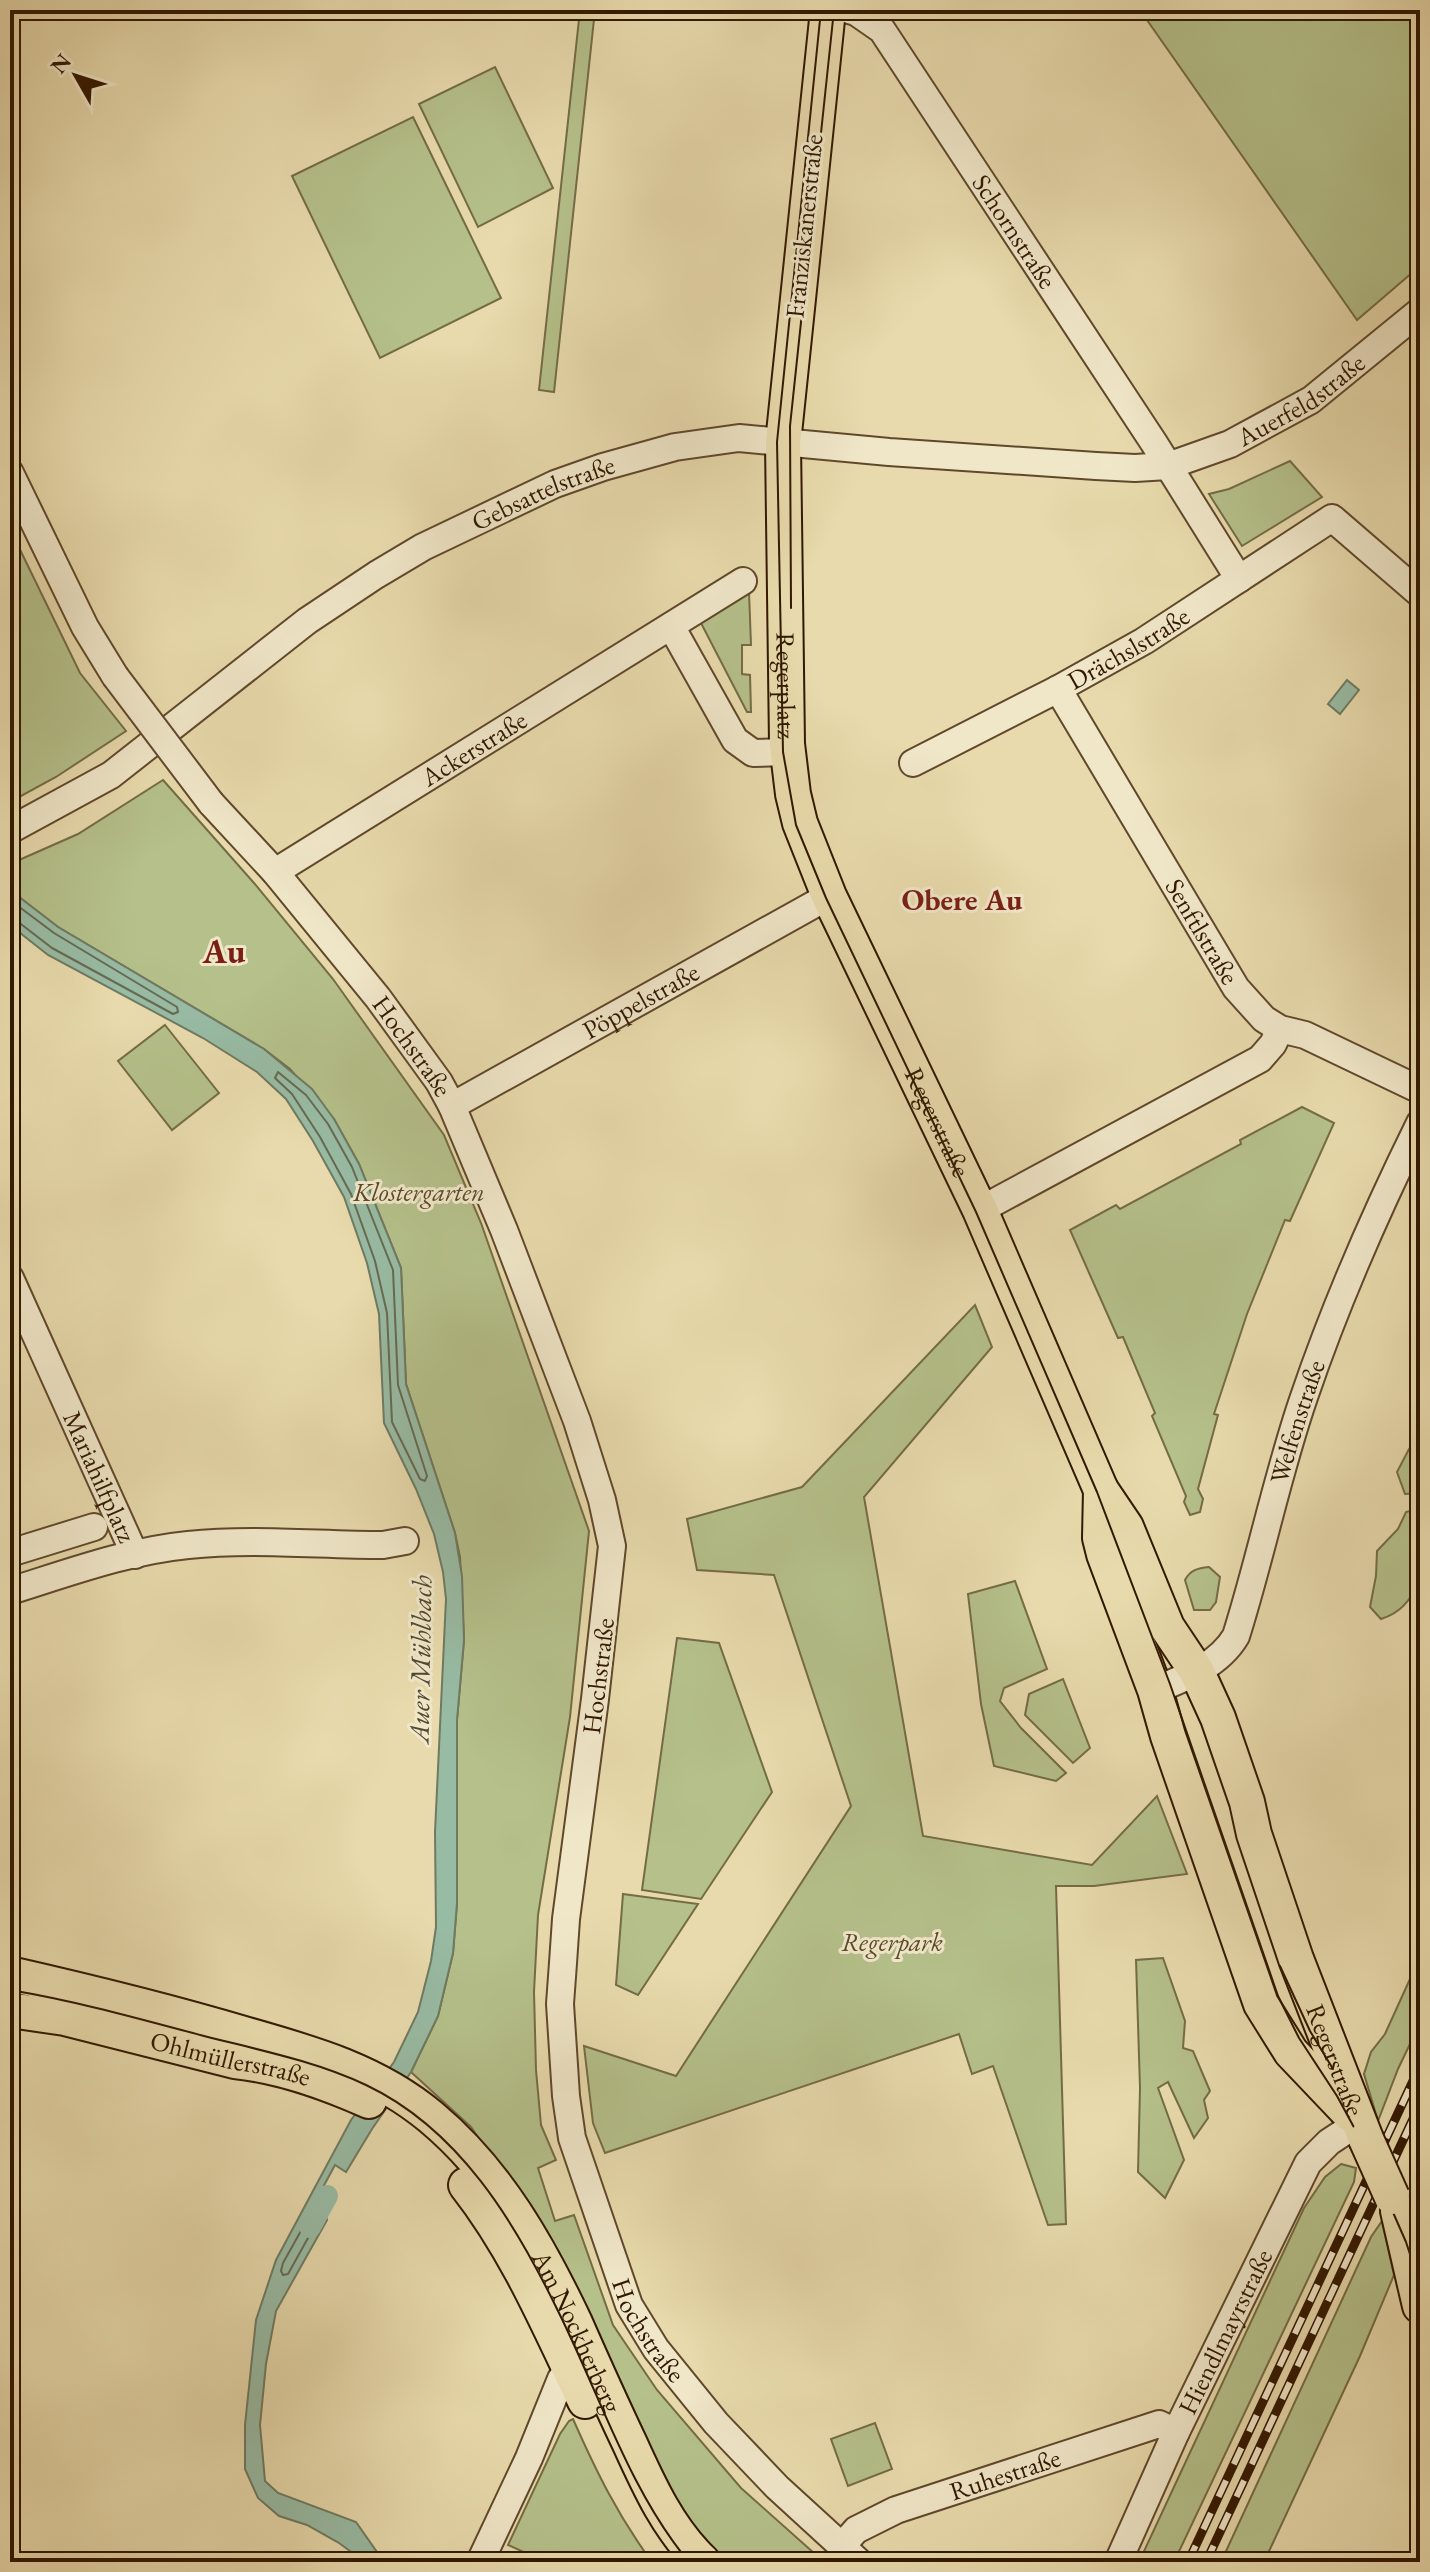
<svg xmlns="http://www.w3.org/2000/svg" width="1430" height="2572" font-family="'EB Garamond',serif">
  <rect width="100%" height="100%" fill="#e8daac"/>
  <filter id="stains"><feTurbulence type="fractalNoise" baseFrequency=".0025" numOctaves="4"/><feColorMatrix values="0 0 0 0 .2 0 0 0 0 .09 0 0 0 0 .02 0 0 0 .5 -.17"/></filter>
  <radialGradient id="worn" r=".72"><stop offset=".6" stop-color="#630" stop-opacity="0"/><stop offset="1" stop-color="#630" stop-opacity=".3"/></radialGradient>
  <g fill="#b5c08a" stroke="#746c45" stroke-width="2">
    <path d="M580,10H595L554,392L539,390Z"/>
    <path d="M1140,10H1420V266L1357,320Z"/>
    <path d="M495,67L553,188L478,227L419,104Z"/>
    <path d="M413,117L501,298L380,358L292,176Z"/>
    <path d="M1290,461L1322,497L1242,546L1209,494L1229,489Z"/>
    <path d="M10,529L80,673L126,731L56,777L10,802Z"/>
    <path d="M749,592L751,645H742V674L750,675L751,712H747L701,623Z"/>
    <path d="M163,780L254,883L333,979L444,1135L481,1223L589,1531L570,1717L538,1915L534,1992L536,2070L541,2125L556,2160L538,2168L555,2221L574,2215L613,2325L657,2390L741,2488L824,2562H724L701,2538L678,2507L516,2194L471,2127L411,2072L438,2016L453,1953L457,1903V1720L464,1640L460,1557L455,1533L406,1384L401,1268L359,1164L334,1119L290,1069L264,1049L58,927L10,890V864L78,834Z"/>
    <path d="M165,1025L219,1093L172,1130L118,1061Z"/>
    <path d="M1302,1107L1334,1123L1290,1221L1285,1220L1247,1314L1214,1414L1218,1415L1198,1489L1203,1499L1200,1512L1190,1515L1184,1502L1186,1496L1152,1416L1155,1413L1123,1337L1118,1338L1070,1230L1116,1205L1120,1209L1241,1144L1240,1140Z"/>
    <path d="M975,1305L992,1347L864,1497L923,1836L1092,1865L1157,1796L1187,1874L1094,1886H1056L1066,2224L1048,2225L993,2066L972,2074L959,2034L605,2153L593,2123L584,2046L676,2076L851,1806L774,1575L697,1570L687,1519L802,1487Z"/>
    <path d="M1420,1435V1493L1405,1494L1397,1472L1409,1449Z"/>
    <path d="M1420,1508C1420,1551 1430,1603 1381,1619L1370,1607L1376,1576L1377,1551L1398,1529L1406,1512Z"/>
    <path d="M1209,1567L1220,1577L1216,1602L1210,1610H1194L1185,1580C1190,1570 1198,1568 1209,1567Z"/>
    <path d="M1015,1581L1047,1669L1004,1688L1000,1701L1021,1728L1066,1773L1056,1781L994,1766L981,1704L968,1594Z"/>
    <path d="M677,1638L719,1643L772,1792L701,1899L642,1890Z"/>
    <path d="M1063,1679L1090,1748L1073,1763L1025,1715L1029,1694Z"/>
    <path d="M623,1894L698,1904L638,1995L616,1985Z"/>
    <path d="M1420,1957V2023L1398,2069L1378,2121L1364,2074L1371,2052L1385,2034Z"/>
    <path d="M1163,1958L1185,2021L1183,2048L1193,2051L1210,2091L1204,2100L1208,2118L1194,2138L1168,2082L1158,2088L1184,2160L1165,2198L1138,2172L1140,2088L1136,1960Z"/>
    <path d="M1341,2164L1356,2168L1354,2182L1174,2562H1139L1304,2208L1325,2177Z"/>
    <path d="M1382,2221L1394,2275L1360,2356L1264,2562H1221L1371,2237Z"/>
    <path d="M573,2419C596,2471 618,2516 652,2562H536L537,2558L508,2545L560,2434L569,2421Z"/>
    <path d="M875,2423L892,2469L848,2486L831,2439Z"/>
  </g>
  <g fill="#98bba4" stroke="#6f7a62" stroke-width="2">
    <path d="M1347,680L1359,690L1340,714L1328,704Z"/>
    <path d="M10,890L58,927L264,1049L312,1089L334,1119L359,1164L401,1268L406,1384L455,1533L462,1576L464,1640L457,1720V1903L453,1953L438,2016L411,2072L372,2129L346,2172L335,2165L321,2191L327,2220L276,2311L266,2364L260,2425L265,2481L278,2493L356,2522L384,2562H365L339,2543L307,2525L279,2516L258,2498L245,2469V2425L256,2320L276,2260L351,2120L394,2062L418,2012L431,1961L436,1927L435,1832L446,1599L443,1572L434,1534L416,1489L384,1423L379,1314L367,1263L344,1197L313,1141L286,1099L257,1072L203,1038L48,955L10,925Z"/>
  </g>
  <g fill="none" stroke-linecap="round" stroke-linejoin="round">
    <g stroke="#656a52" stroke-width="2">
      <path d="M10,900L54,933L177,1007L178,1012L173,1014L52,948L17,921L10,920"/>
      <path d="M278,1072L306,1095L328,1124L352,1167L393,1270L398,1385L427,1476L425,1481L420,1479L392,1422L387,1313L375,1261L351,1194L320,1137L292,1094L275,1078Z"/>
      <path d="M312,2211L317,2213L318,2220L288,2274L283,2275L281,2271L283,2263Z"/>
    </g>
    <path stroke="#98bba4" stroke-width="22" d="M310,2227L327,2196"/>
    <defs>
      <g id="minor">
        <path id="s1" d="M849,10L856,12L882,30L1154,443L1239,579"/>
        <path d="M10,473L85,627L115,676"/>
        <path d="M671,626L735,740L753,753L788,752"/>
        <path id="s2" d="M1058,689L1236,988L1264,1019L1280,1029L1305,1035L1420,1090"/>
        <path id="s3" d="M913,763L1058,689L1144,641L1332,518L1420,594"/>
        <path id="s4" d="M211,803L275,872L378,998L439,1082L452,1106L504,1230L577,1421L602,1500L612,1546L595,1699L566,1919L563,1963L560,2004L566,2096L572,2138L629,2305L656,2349L716,2423L777,2487L859,2562"/>
        <path id="s5" d="M10,830L111,775L307,621L376,575L423,547L555,484L603,467L675,447L739,438L889,452L1096,466L1135,468L1168,466L1230,444L1311,400L1420,311"/>
        <path id="s6" d="M275,872L743,581"/>
        <path id="s7" d="M452,1106L829,896"/>
        <path d="M980,1210L1260,1059L1273,1044L1280,1029"/>
        <path id="s8" d="M10,1278L135,1555"/>
        <path d="M10,1553L94,1527"/>
        <path d="M10,1591C68,1573 127,1551 188,1545C252,1538 318,1545 383,1545L405,1541"/>
        <path id="s9" d="M1155,1690C1185,1678 1219,1665 1236,1636C1261,1557 1277,1475 1304,1397C1336,1303 1376,1212 1420,1123"/>
        <path id="s10" d="M841,2547L856,2530L896,2510L1159,2424L1176,2432"/>
        <path d="M480,2562L529,2458L561,2379L572,2374"/>
        <path id="s11" d="M1118,2562L1176,2432L1308,2163L1329,2142L1358,2123"/>
      </g>
      <g id="major">
        <path id="s12" d="M828,10L783,443L787,744L793,794L800,823L829,896L980,1210L1101,1490L1126,1527L1167,1627L1197,1672L1218,1718L1247,1802L1254,1834L1296,1959L1366,2139"/>
        <path d="M1101,1490L1100,1538L1104,1554L1155,1690L1168,1736L1261,2004L1291,2052L1350,2114"/>
        <path id="s13" d="M10,1974C89,1992 167,2011 244,2034C311,2053 376,2071 431,2117C497,2172 539,2247 575,2323C593,2364 611,2404 630,2444C649,2486 669,2530 703,2562"/>
        <path id="s14" d="M10,2010L65,2018L235,2061C282,2066 326,2082 369,2101"/>
        <path d="M466,2185C517,2250 549,2326 585,2401"/>
        <path d="M1398,2211L1420,2306"/>
      </g>
    </defs>
    <use href="#minor" stroke="#60482b" stroke-width="30"/>
    <use href="#major" stroke="#321800" stroke-width="38"/>
    <use href="#minor" stroke="#f0e7c9" stroke-width="26"/>
    <use href="#major" stroke="#e8daac" stroke-width="34"/>
    <g stroke="#321800" stroke-width="2">
      <path d="M821,10L777,442L783,752L796,825L826,898L976,1212L1097,1492L1170,1684L1278,1996L1299,2038L1337,2096L1363,2144L1406,2242L1420,2285"/>
      <path d="M791,608L790,426L834,10"/>
      <path d="M1280,1966L1310,2031L1333,2069"/>
      <path d="M10,1990C76,2001 140,2019 204,2036C259,2050 315,2061 366,2085C459,2129 515,2222 558,2311C599,2393 630,2492 689,2562"/>
    </g>
    <defs>
      <g id="rail">
        <path d="M1188,2562L1420,2066"/>
        <path d="M1206,2562L1420,2104"/>
      </g>
    </defs>
    <use href="#rail" stroke="#321800" stroke-width="9"/>
    <use href="#rail" stroke="#f0e7c9" stroke-width="6" stroke-dasharray="18" stroke-linecap="butt"/>
    <defs>
      <path id="minor-bridge" d="M115,676L211,803"/>
      <path id="major-bridge" d="M1366,2139L1392,2197"/>
    </defs>
    <use href="#minor-bridge" stroke="#60482b" stroke-width="30" stroke-linecap="butt"/>
    <use href="#major-bridge" stroke="#321800" stroke-width="38" stroke-linecap="butt"/>
    <use href="#minor-bridge" stroke="#f0e7c9" stroke-width="26"/>
    <use href="#major-bridge" stroke="#e8daac" stroke-width="34"/>
  </g>
  <g text-anchor="middle" dominant-baseline="central" stroke-width="6" stroke-linejoin="round" paint-order="stroke">
    <g font-size="26" fill="#321800" stroke="#f0e7c9">
      <text transform="translate(804 226) rotate(-84)">Franziskanerstraße</text>
      <text stroke="none"><textPath href="#s1" startOffset="280">Schornstraße</textPath></text>
      <text stroke="none"><textPath href="#s5" startOffset="1418">Auerfeldstraße</textPath></text>
      <text stroke="none"><textPath href="#s5" startOffset="634">Gebsattelstraße</textPath></text>
      <text stroke="none"><textPath href="#s3" startOffset="244">Drächslstraße</textPath></text>
      <text stroke="none"><textPath href="#s12" startOffset="678">Regerplatz</textPath></text>
      <text stroke="none"><textPath href="#s6" startOffset="234">Ackerstraße</textPath></text>
      <text stroke="none"><textPath href="#s2" startOffset="282">Senftlstraße</textPath></text>
      <text stroke="none"><textPath href="#s7" startOffset="216">Pöppelstraße</textPath></text>
      <text stroke="none"><textPath href="#s4" startOffset="316">Hochstraße</textPath></text>
      <text stroke="none"><textPath href="#s12" startOffset="1146">Regerstraße</textPath></text>
      <text stroke="none"><textPath href="#s9" startOffset="322">Welfenstraße</textPath></text>
      <text stroke="none"><textPath href="#s8" startOffset="218">Mariahilfplatz</textPath></text>
      <text transform="translate(598 1676) rotate(-83)">Hochstraße</text>
      <text stroke="none"><textPath href="#s12" startOffset="2168">Regerstraße</textPath></text>
      <text stroke="none"><textPath href="#s14" startOffset="226">Ohlmüllerstraße</textPath></text>
      <text stroke="none"><textPath href="#s4" startOffset="1660">Hochstraße</textPath></text>
      <text stroke="none"><textPath href="#s13" startOffset="710">Am Nockherberg</textPath></text>
      <text stroke="none"><textPath href="#s11" startOffset="254">Hiendlmayrstraße</textPath></text>
      <text stroke="none"><textPath href="#s10" startOffset="182">Ruhestraße</textPath></text>
    </g>
    <g font-size="26" font-style="italic" fill="#594a29" stroke="#f0e7c9">
      <text x="419" y="1192">Klostergarten</text>
      <text x="892" y="1942">Regerpark</text>
    </g>
    <g font-size="28" font-style="italic" fill="#514931" stroke="#f0e7c9">
      <text transform="translate(420 1659) rotate(-89)">Auer Mühlbach</text>
    </g>
    <g font-size="30" font-weight="bold" fill="#7a1f14" stroke="#f0e7c9">
      <text x="962" y="899">Obere Au</text>
    </g>
    <g font-size="34" font-weight="bold" fill="#7a1f14" stroke="#f0e7c9">
      <text x="224" y="951">Au</text>
    </g>
  </g>
  <rect width="1430" height="2572" fill="none" stroke="#e8daac" stroke-width="40"/>
  <rect x="12" y="12" width="1406" height="2548" fill="none" stroke="#321800" stroke-width="4"/>
  <rect x="20" y="20" width="1390" height="2532" fill="none" stroke="#321800" stroke-width="2"/>
  <g transform="translate(76 76) rotate(309)" stroke="#f0e7c9" stroke-width="6" paint-order="stroke">
  <path d="M0-6L14 30L0 20L-14 30Z" fill="#321800"/>
  <text y="-12" font-size="22" font-weight="bold" text-anchor="middle" fill="#321800">N</text>
  </g>
  <rect width="100%" height="100%" filter="url(#stains)"/>
  <rect width="100%" height="100%" fill="url(#worn)"/>
</svg>
